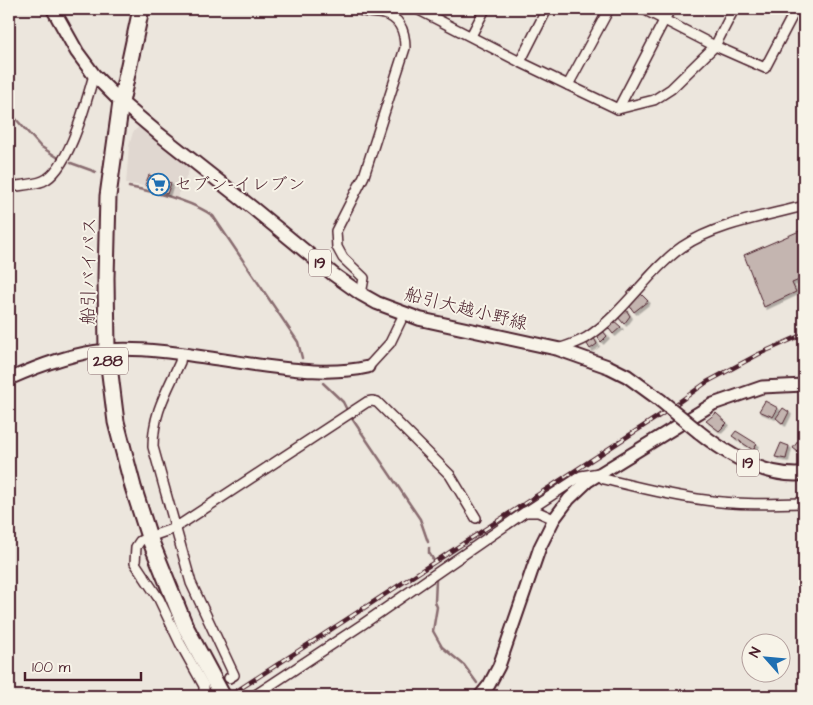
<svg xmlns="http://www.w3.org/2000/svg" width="813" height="705" font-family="'Architects Daughter','Klee One',sans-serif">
  <defs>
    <filter id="shadow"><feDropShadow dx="2.5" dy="2.5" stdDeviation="0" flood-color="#0004"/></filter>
  </defs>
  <rect width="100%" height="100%" fill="#ece6dd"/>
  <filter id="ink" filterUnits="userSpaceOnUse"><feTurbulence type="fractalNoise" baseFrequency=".02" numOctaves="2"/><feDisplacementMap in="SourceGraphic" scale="10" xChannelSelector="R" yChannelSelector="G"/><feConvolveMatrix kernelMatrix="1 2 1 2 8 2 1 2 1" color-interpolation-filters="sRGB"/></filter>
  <g filter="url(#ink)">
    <path fill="#e0d7d0" d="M141,125L191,166L177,198L139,185L126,184L129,146L133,132Z"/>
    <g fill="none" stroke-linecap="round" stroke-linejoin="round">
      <g stroke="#896c6f" stroke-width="2.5">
        <path d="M9,115L15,118L40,146L57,157"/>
        <path d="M71,163L96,172"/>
        <path d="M129,187C155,192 191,200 213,216L298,342L302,358"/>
        <path d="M323,383L343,402L348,412"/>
        <path d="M351,417L420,519L428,542"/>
        <path d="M429,548V553L433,559"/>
        <path d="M436,580L435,602L437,607L433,631L442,647L464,665L477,683"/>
      </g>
    </g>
    <g fill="#c4b5b0" stroke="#4a1f2b" filter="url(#shadow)">
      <path d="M149,175L171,183L167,194L145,185Z"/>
      <path d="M804,229V278L792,283L796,292L764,307L744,255Z"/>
      <path d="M641,294L648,301L634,312L629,305Z"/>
      <path d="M625,308L630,316L624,324L617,316Z"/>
      <path d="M613,320L621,327L613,334L606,325Z"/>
      <path d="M602,330L607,336L601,342L596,335Z"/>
      <path d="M594,338L597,344L590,349L587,344Z"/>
      <path d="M765,401L778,408L773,417L759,411Z"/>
      <path d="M783,408L789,412L783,424L776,418Z"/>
      <path d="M716,413L727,423L719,431L706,421Z"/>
      <path d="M736,431L757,444L753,450L732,436Z"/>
      <path d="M804,433V452L802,455L793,448Z"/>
      <path d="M781,443L789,446L786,459L775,457Z"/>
    </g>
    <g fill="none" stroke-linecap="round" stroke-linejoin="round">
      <defs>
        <g id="street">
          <path d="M357,9C366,13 375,12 384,14C401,18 405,33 405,48L364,176L336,231L337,247L343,258L364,278L361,294"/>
          <path d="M417,9L520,62L618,109L654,100L671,89L715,46L734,9"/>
          <path d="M643,9L715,46L765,68L796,9"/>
          <path d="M471,36L485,9"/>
          <path d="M520,62L547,9"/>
          <path d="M568,85L609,9"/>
          <path d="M618,109L670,9"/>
          <path d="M9,187C20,185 33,185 43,181C69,170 86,102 94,75"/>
          <path d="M558,349C567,346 577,343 586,338C624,314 647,272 682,247C715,224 766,216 804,206"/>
          <path d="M181,355L180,362C166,393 153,413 153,447L191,583L234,675L229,678"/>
          <path d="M368,367L390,343L404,314"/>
          <path d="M599,475L604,479C637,487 671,496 705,500C737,505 772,504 804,503"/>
          <path d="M526,512L581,476L599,473"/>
          <path d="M202,696L204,694V686L180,643L159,599L135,563L136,547L140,541L149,537L175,528L367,402L372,401L377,402L450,475L476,518"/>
          <path d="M254,696L363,624L525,512H538L554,519"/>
        </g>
        <g id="secondary">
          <path d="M9,379C40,365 72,353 107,350C152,346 212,359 258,365C295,370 332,375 368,367"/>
          <path d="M480,696L489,685L499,666L540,547L554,519L569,499L588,481L713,404L762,387L804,385"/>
        </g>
        <g id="primary">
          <path d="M53,9L77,52L94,75L121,102L159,134L254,209L333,274L361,294L377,303L420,319L558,349L609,367L627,376L660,400"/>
          <path d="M699,432C728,455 766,478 804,474"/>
        </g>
        <path id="highway" d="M141,9L121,102L108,196L106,278L107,350L116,422L133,487L149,537L185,626L222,695"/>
      </defs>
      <use href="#street" stroke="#4a1f2b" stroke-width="12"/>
      <use href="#secondary" stroke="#4a1f2b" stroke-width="15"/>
      <use href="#primary" stroke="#4a1f2b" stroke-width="16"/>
      <use href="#highway" stroke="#4a1f2b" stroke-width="19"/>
      <use href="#street" stroke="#f7f3e8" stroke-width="9"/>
      <use href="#secondary" stroke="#f7f3e8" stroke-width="11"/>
      <use href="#primary" stroke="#f7f3e8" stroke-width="12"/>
      <use href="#highway" stroke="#f7f3e8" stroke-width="15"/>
      <defs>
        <path id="rail" d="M229,696L665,412L707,382L759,354L804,334"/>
      </defs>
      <use href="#rail" stroke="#4a1f2b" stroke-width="4.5"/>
      <use href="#rail" stroke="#f7f3e8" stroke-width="2.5" stroke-dasharray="8" stroke-linecap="butt"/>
      <defs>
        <path id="primary-bridge" d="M660,400L699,432"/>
      </defs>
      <use href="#primary-bridge" stroke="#4a1f2b" stroke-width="16" stroke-linecap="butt"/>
      <use href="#primary-bridge" stroke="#f7f3e8" stroke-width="12"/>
    </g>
  </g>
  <defs>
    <symbol id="supermarket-ring" viewBox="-11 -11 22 22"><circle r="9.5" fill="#f7f3e8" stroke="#1f6fb2" stroke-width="1.5"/><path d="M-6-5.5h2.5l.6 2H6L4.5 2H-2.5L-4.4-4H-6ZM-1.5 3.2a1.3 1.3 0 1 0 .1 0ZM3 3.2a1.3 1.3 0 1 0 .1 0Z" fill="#1f6fb2"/></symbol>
  </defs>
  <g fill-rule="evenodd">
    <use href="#supermarket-ring" x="146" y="172" width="25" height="25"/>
  </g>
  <g text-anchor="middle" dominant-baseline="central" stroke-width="4" stroke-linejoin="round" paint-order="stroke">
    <g fill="#f7f3e8" stroke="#7e5f64" stroke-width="1">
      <rect x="309" y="249.5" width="22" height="27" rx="4"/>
      <rect x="88" y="347.5" width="40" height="27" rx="4"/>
      <rect x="737" y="449.5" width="22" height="27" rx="4"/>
    </g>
    <g font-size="16" font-weight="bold" fill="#4a1f2b">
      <text x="320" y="263">19</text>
      <text x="108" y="361">288</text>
      <text x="748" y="463">19</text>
    </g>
    <g font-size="18" fill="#4a1f2b" stroke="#f7f3e8" text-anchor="start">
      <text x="174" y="184">セブン-イレブン</text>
    </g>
    <g font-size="18" fill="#4a1f2b" stroke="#f7f3e8">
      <text transform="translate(89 271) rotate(-89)">船引バイパス</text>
      <text transform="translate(466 309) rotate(14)">船引大越小野線</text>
    </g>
  </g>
  <rect width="813" height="705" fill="none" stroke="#f7f3e8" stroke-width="30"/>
  <rect x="15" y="15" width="783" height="675" fill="none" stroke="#4a1f2b" stroke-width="2" filter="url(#ink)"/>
  <g transform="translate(766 658) rotate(297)"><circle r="24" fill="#f7f3e8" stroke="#b29e9c"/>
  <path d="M0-4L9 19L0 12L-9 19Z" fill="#1f6fb2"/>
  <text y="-8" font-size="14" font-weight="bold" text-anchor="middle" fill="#4a1f2b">N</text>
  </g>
  <path d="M25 672v8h116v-8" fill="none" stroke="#4a1f2b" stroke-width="2.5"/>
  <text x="32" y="672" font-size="15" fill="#4a1f2b" stroke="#f7f3e8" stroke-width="4" paint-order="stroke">100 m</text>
</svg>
